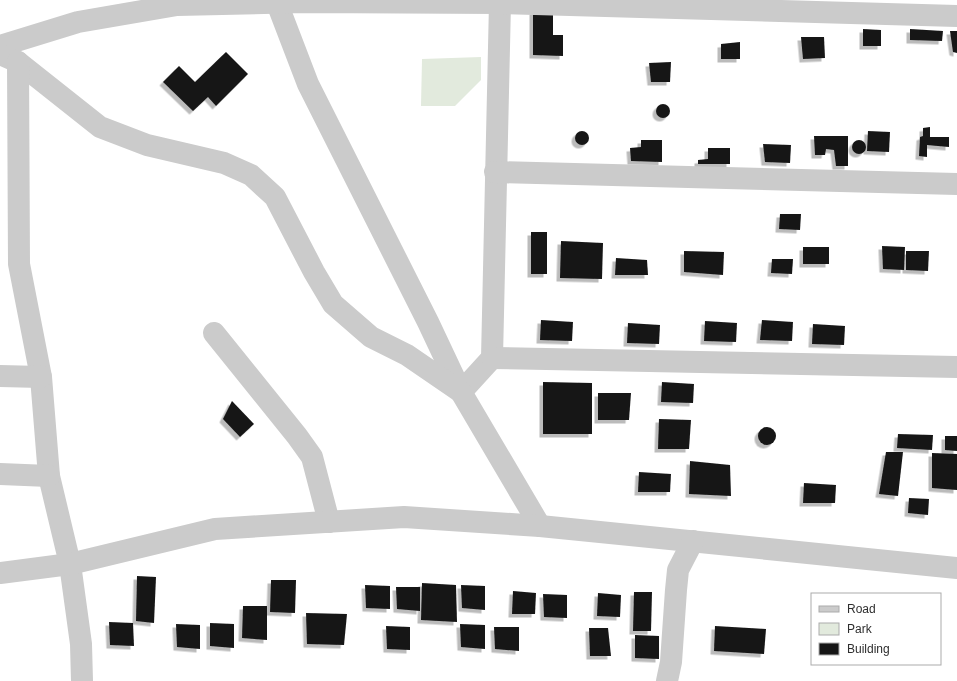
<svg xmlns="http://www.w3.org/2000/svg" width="957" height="681" font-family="Arial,sans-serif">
  <defs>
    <filter id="shadow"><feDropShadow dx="-3.5" dy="3.5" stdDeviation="0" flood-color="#0004"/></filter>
  </defs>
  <rect width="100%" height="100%" fill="#fff"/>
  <path fill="#e2eadd" d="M481,57V80L455,106H421L422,59Z"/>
  <g fill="#151515" filter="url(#shadow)">
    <path d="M533,11H553V35H563V56L533,55Z"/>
    <path d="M863,29L881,30V46H863Z"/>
    <path d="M910,29L943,31L942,41L910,40Z"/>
    <path d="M950,31H957V53L953,52Z"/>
    <path d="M801,37H824L825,58L803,59Z"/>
    <path d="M740,42V59H721V44Z"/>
    <path d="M226,52L248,74L216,106L208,97L193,111L163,82L179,66L195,82Z"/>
    <path d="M671,62L670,82H651L649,63Z"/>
    <circle cx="663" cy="111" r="7"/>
    <path d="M930,127V137H949V147L927,145V157L919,156L920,137L923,136V128Z"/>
    <path d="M868,131L890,132L889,152L867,151Z"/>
    <circle cx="582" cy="138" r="7"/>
    <path d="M814,136H848V166H836L834,150L826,149L825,155H815Z"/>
    <path d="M641,140H662V162L631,161L630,148L641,147Z"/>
    <circle cx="859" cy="147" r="7"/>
    <path d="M763,144L791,145L790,163L765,162Z"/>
    <path d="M708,148H730V164H698V160L708,159Z"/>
    <path d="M780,214H801L800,230L779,229Z"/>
    <rect x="531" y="232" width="16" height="42"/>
    <path d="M561,241L603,243L602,279L560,278Z"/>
    <path d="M882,246L905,247L904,270L883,269Z"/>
    <rect x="803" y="247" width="26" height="17"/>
    <path d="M684,251L724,252L723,275L684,272Z"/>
    <path d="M906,251H929L928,271L906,270Z"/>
    <path d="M616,258L647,260L648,275H615Z"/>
    <path d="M772,259H793L792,274L771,273Z"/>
    <path d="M541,320L573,322L572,341L540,340Z"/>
    <path d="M762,320L793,322L792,341L760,340Z"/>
    <path d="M705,321L737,323L736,342L704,341Z"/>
    <path d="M628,323L660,325L659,344L627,343Z"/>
    <path d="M813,324L845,326L844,345L812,344Z"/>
    <path d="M543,382L592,383V434H543Z"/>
    <path d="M662,382L694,384L693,403L661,402Z"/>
    <path d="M598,393H631L629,420H598Z"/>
    <path d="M232,401L254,424L240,437L223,419Z"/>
    <path d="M659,419L691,420L689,449H658Z"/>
    <circle cx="767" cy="436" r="9"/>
    <path d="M898,434L933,435L932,450L897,448Z"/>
    <path d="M945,436H957V451L945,450Z"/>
    <path d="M886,452H903L898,496L879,494Z"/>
    <path d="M932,453L957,454V490L932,488Z"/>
    <path d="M690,461L730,465L731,496L689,494Z"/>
    <path d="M639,472L671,474L670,492H638Z"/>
    <path d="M804,483L836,485L835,503H803Z"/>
    <path d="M909,498L929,499L928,515L908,513Z"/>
    <path d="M137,576L156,577L154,623L136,621Z"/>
    <path d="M271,580H296L295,613L270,612Z"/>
    <path d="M422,583L456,585L457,622L421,620Z"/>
    <path d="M365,585L390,586V609L366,608Z"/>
    <path d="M461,585L485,586V610L462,608Z"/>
    <path d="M396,587H420V611L397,609Z"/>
    <path d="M513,591L536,593L535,614H512Z"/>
    <path d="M634,592H652L651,631H633Z"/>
    <path d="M598,593L621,595L620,617L597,616Z"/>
    <path d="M543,594L567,595V618L544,617Z"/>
    <path d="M243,606H267V640L242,638Z"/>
    <path d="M306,613L347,614L344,645L307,644Z"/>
    <path d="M109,622L133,623L134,646L110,645Z"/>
    <path d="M210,623L234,624V648L210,646Z"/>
    <path d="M176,624L200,625V649L177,647Z"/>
    <path d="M460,624L485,625V649L461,647Z"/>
    <path d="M386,626L410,627V650L387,649Z"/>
    <path d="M715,626L766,629L764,654L714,651Z"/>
    <path d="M494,627H519V651L495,649Z"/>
    <path d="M589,628H608L611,656H590Z"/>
    <path d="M635,635L659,636V659L635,658Z"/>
  </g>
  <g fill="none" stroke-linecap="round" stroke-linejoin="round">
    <g stroke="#cbcbcb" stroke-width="22">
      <path d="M277,3L308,84L428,322L461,392L492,358L500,3"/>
      <path d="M0,46L78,22L177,5L304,2L500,3L957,16"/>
      <path d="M0,54L18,62L100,127L147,145L224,163L251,175L275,197L314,272L333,304L371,337L407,355L461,392L540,526"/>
      <path d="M18,62L19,264L41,377L49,476L70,564L81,644L82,681"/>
      <path d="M495,172L957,184"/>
      <path d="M214,333L297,436L312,457L329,522"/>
      <path d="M492,358L957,367"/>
      <path d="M0,376L41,377"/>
      <path d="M0,474L49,476"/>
      <path d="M0,573L70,564L215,529L404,517L540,526L957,568"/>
      <path d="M667,681L671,662L676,590L678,570L693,541"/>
    </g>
  </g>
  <rect x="811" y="593" width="130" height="72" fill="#ffffff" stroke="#ababab"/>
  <rect x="819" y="606" width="20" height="6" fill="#cbcbcb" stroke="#ababab"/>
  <text x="847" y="613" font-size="12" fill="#2e2e2e">Road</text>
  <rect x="819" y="623" width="20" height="12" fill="#e2eadd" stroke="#ababab"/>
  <text x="847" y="633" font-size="12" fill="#2e2e2e">Park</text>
  <rect x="819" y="643" width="20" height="12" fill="#151515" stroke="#ababab"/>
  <text x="847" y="653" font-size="12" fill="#2e2e2e">Building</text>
</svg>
